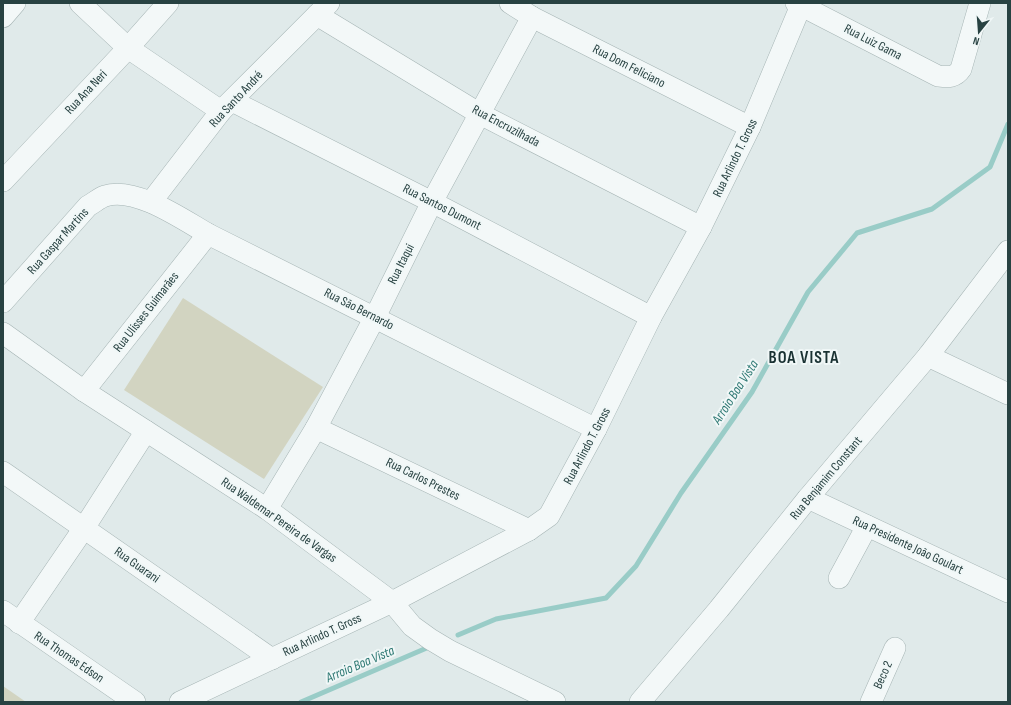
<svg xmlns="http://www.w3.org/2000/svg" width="1011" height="705" font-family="'Sofia Sans Condensed',sans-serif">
  <rect width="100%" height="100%" fill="#e0eaea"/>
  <g fill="#d2d4c1">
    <path d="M183,298L323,387L264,479L124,390Z"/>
    <path d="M3,686L26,702H3Z"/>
  </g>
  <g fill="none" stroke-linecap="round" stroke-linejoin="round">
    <g stroke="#99ccc7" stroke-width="5">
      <path d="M458,635L496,619L606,598L636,566L681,493L752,392L808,292L857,233L932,209L990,167L1008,124"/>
      <path d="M301,702L429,647"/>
    </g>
    <defs>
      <g id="minor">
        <path d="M80,3L128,48L221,111"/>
        <path d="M510,3L532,17L750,127"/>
        <path d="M796,3L938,76C948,77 955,78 961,69L980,3"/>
        <path d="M317,15L480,114L701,227"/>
        <path d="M3,17L15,3"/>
        <path d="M232,101L432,202L651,317"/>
        <path d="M3,181L128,48L168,3"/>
        <path d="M151,202L221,111L329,3"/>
        <path d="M3,302L88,206C94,203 99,198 105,196C135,186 182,219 208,234L596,429"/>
        <path d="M3,333L84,391L267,509L392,602L412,626L430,639L450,651L555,702"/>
        <path d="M928,356L1008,394"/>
        <path d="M84,391L208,234"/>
        <path d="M316,428L529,530"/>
        <path d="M3,472L272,659"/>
        <path d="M808,498L1008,592"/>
        <path d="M267,509L316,428L375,317L432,202L532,17"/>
        <path d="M839,578L867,526"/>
        <path d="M3,611L135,702"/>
        <path d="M19,623L84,528L146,431"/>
        <path d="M180,702L392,602L529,530L549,516L596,429L651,317L701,227L750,127L802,3"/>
        <path d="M640,702L719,609L808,498L928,356L1008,251"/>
        <path d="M871,702L895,648"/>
      </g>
    </defs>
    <use href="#minor" stroke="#a5b4b4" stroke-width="22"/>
    <use href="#minor" stroke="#f3f8f8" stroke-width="21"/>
  </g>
  <g text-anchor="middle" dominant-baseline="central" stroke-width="4" stroke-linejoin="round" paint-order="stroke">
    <g font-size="13" fill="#284242" stroke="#f0f7f7">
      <text transform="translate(873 42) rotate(27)">Rua Luiz Gama</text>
      <text transform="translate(629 66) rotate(27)">Rua Dom Feliciano</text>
      <text transform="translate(86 92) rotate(-47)">Rua Ana Neri</text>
      <text transform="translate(236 99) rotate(-47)">Rua Santo André</text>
      <text transform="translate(506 126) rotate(28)">Rua Encruzilhada</text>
      <text transform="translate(735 158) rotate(-64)">Rua Arlindo T. Gross</text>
      <text transform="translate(442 207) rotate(27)">Rua Santos Dumont</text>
      <text transform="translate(58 241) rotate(-48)">Rua Gaspar Martins</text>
      <text transform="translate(401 264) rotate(-63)">Rua Itaqui</text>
      <text transform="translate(359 309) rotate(27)">Rua São Bernardo</text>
      <text transform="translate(146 312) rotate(-52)">Rua Ulisses Guimarães</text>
      <text transform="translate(587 446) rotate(-62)">Rua Arlindo T. Gross</text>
      <text transform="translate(826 478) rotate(-50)">Rua Benjamim Constant</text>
      <text transform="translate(423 479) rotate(26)">Rua Carlos Prestes</text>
      <text transform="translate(279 520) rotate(35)">Rua Waldemar Pereira de Vargas</text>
      <text transform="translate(908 545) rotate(25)">Rua Presidente João Goulart</text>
      <text transform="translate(137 565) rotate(35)">Rua Guarani</text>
      <text transform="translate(322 635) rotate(-25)">Rua Arlindo T. Gross</text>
      <text transform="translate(69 657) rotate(34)">Rua Thomas Edson</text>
      <text transform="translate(883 675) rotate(-66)">Beco 2</text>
    </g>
    <g font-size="14" font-style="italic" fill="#2f7974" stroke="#f0f7f7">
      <text transform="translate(735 392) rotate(-57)">Arroio Boa Vista</text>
      <text transform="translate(360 664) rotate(-23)">Arroio Boa Vista</text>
    </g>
    <g font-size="17" font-weight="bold" letter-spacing="1" fill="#1a3233" stroke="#f0f7f7">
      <text x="804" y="358">BOA VISTA</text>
    </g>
  </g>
  <rect width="1011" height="705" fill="none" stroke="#284242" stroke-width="8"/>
  <g transform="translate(979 32) rotate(197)" stroke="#f0f7f7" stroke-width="3" paint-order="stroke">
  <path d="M0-3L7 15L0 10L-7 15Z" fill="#284242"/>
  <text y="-6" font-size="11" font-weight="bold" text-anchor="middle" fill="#284242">N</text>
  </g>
</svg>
